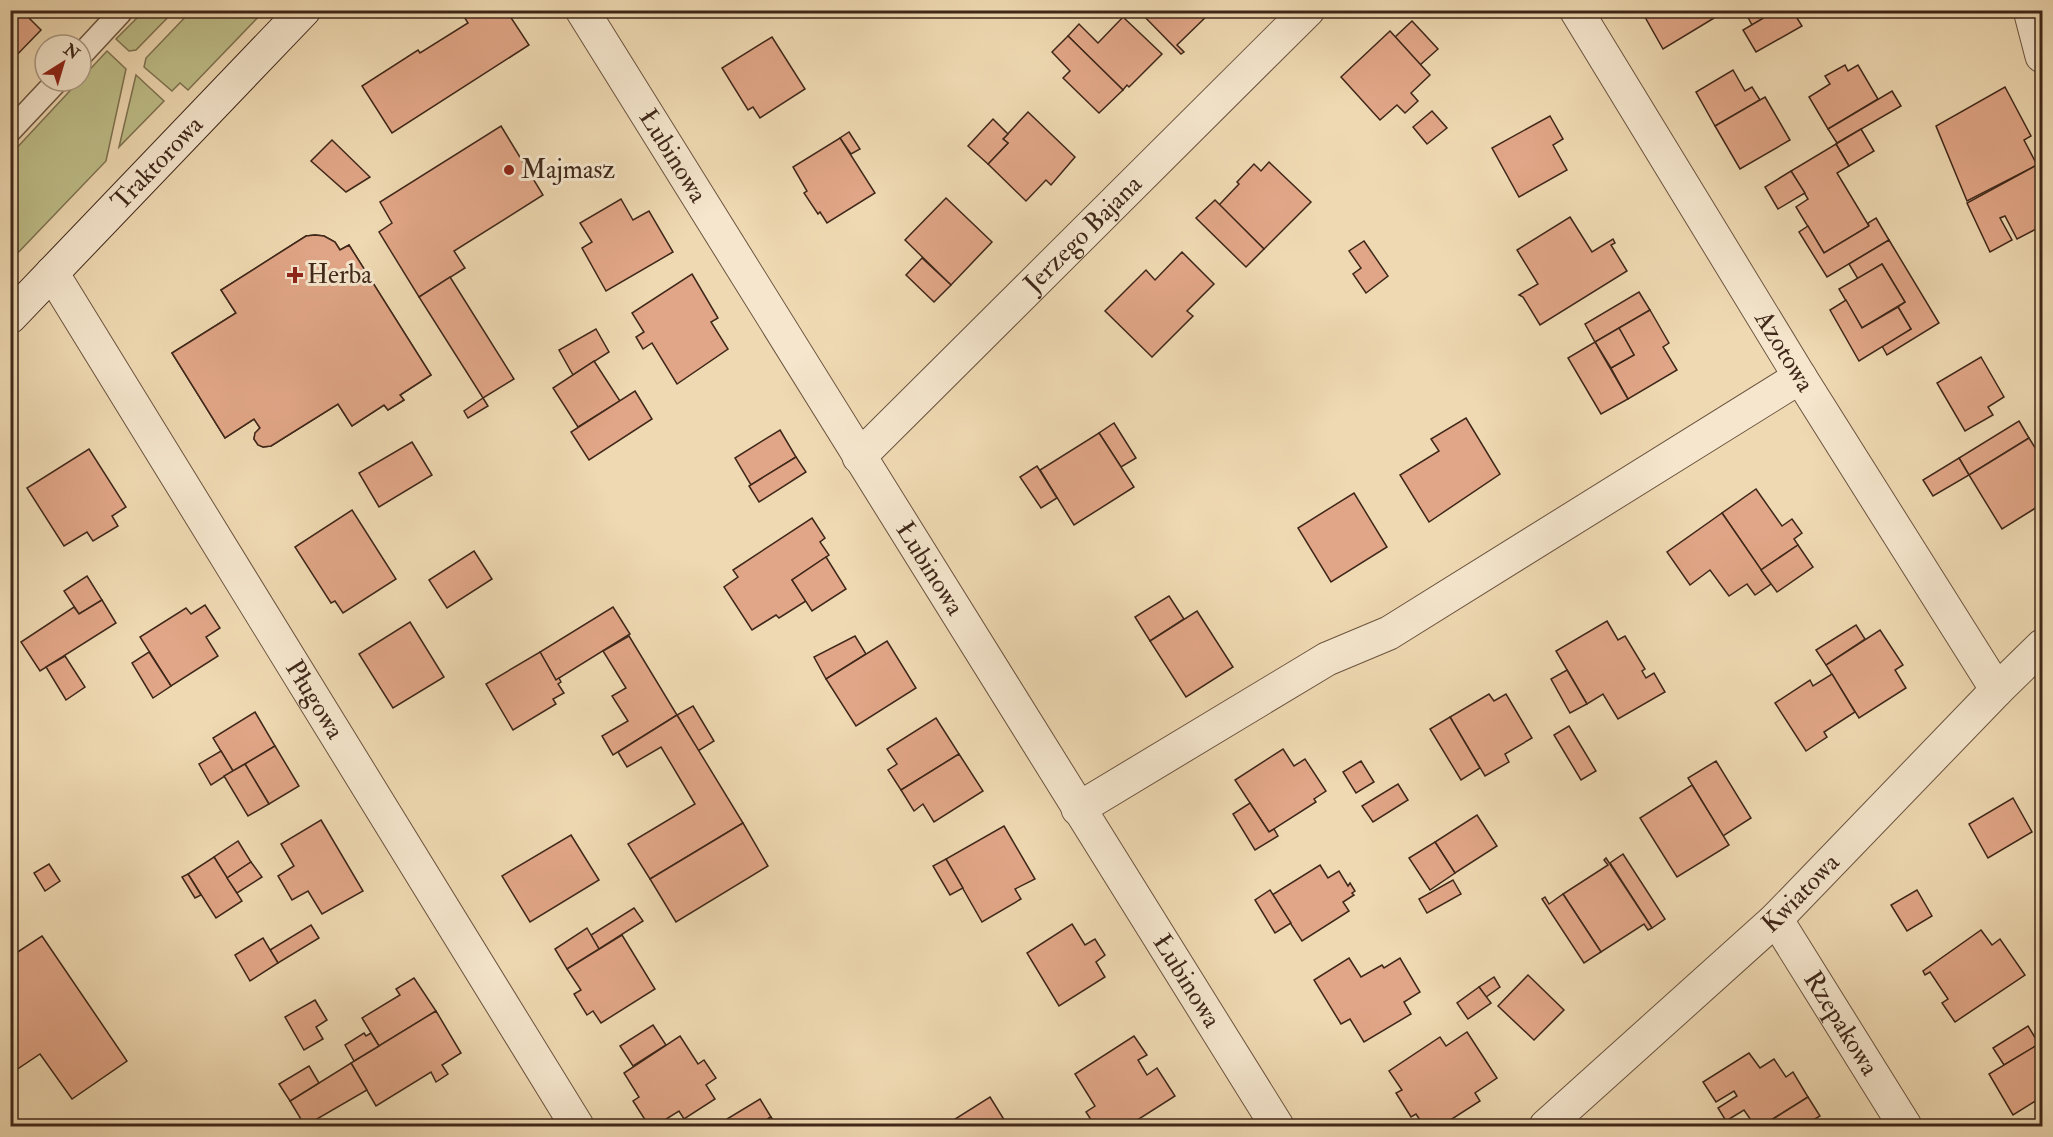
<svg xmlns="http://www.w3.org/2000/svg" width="2053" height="1137" font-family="'IM FELL Double Pica',serif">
  <rect width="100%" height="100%" fill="#efd9b2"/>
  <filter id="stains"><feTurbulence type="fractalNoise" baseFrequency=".00333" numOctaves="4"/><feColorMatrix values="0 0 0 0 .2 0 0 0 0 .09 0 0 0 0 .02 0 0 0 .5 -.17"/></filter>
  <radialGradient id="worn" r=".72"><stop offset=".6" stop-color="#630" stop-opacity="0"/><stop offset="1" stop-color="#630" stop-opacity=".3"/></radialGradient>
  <g fill="#bebe89" stroke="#7e7251" stroke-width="1.5">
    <path d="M192,10L264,11L188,90L180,83L172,91L144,67L146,58Z"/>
    <path d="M144,11H174L136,50L129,51L116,39Z"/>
    <path d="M107,51L126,69L106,161L11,260V154Z"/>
    <path d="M136,75L164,101L119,147Z"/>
  </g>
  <g fill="#e1a687" stroke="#3f2719" stroke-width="1.5" fill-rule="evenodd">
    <path d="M10,10H21L41,30L10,62Z"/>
    <path d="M460,10H506L529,45L392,133L362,86L418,50L420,53L468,23Z"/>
    <path d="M1138,10H1209L1211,12L1177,45L1184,52L1181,54Z"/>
    <path d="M1641,10H1722L1724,12L1663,49Z"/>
    <path d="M1744,10H1776V11L1752,25Z"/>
    <path d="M1792,10L1802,26L1756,52L1743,30L1777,10Z"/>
    <path d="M1123,17L1162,54L1129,87L1127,85L1123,90L1068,36L1079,24L1098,43Z"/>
    <path d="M1412,21L1438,49L1420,65L1395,37Z"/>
    <path d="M1390,31L1430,75L1411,93L1418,101L1405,113L1397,105L1380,120L1341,77Z"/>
    <path d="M1068,36L1123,90L1099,113L1063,78L1070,71L1052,52Z"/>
    <path d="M772,37L805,89L760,118L753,107L748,110L722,68Z"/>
    <path d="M1845,65L1848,71L1858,65L1878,99L1828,129L1809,97L1830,84L1825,76Z"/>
    <path d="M1733,70L1745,91L1752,87L1760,100L1715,126L1696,92Z"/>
    <path d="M2005,87L2031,136L2024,140L2037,165L1967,201L1936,126Z"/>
    <path d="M1892,91L1901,106L1837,143L1828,129Z"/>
    <path d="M1765,97L1790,140L1740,169L1715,126Z"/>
    <path d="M1432,111L1447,128L1427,144L1413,127Z"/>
    <path d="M1028,112L1075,157L1051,185L1046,180L1026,201L988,164L1008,143L1003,139Z"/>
    <path d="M1550,116L1563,139L1553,145L1567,170L1519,197L1492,148Z"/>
    <path d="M993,119L1008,134L1003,139L1008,143L988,164L968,146Z"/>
    <path d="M501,126L543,195L454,251L465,268L419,297L379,232L392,223L380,202Z"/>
    <path d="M1861,129L1874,151L1849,166L1836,144Z"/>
    <path d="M849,132L860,149L851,154L840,138Z"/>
    <path d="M840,138L875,193L827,223L820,212L818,214L804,193L807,191L793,167Z"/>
    <path d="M332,140L370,177L346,192L311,161Z"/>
    <path d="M1836,144L1849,166L1837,173L1869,226L1824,253L1796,207L1808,199L1791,171Z"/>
    <path d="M1269,162L1311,202L1264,249L1219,205L1239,184L1237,182L1254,164L1261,171Z"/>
    <path d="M2037,165L2042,176V226L2017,239L2005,216L2000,218L2012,240L1990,252L1967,203Z"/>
    <path d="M1791,171L1805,193L1778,209L1765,187Z"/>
    <path d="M946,198L992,242L951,285L905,240Z"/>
    <path d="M621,199L633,220L649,211L673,252L606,291L582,248L592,242L580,223Z"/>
    <path d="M1215,200L1264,249L1246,267L1196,218Z"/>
    <path d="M1570,217L1592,252L1613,239L1615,243L1611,245L1627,271L1540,325L1523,297L1519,295L1538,284L1517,250Z"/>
    <path d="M1876,218L1889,240L1827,277L1799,232L1808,226L1824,253L1869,226L1868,223Z"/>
    <path d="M315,235L324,236L335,242L340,250L349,245L431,375L400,395L404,400L388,410L384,405L352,426L338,404L271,446L263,447L258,445L254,439L255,433L260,428L254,419L225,438L172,353L236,313L221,290L306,236ZM292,330L320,375L289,394L261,350Z"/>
    <path d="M315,235L324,236L335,242L340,250L349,245L431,375L400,395L404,400L388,410L384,405L352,426L338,404L271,446L263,447L258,445L254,439L255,433L260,428L254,419L225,438L172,353L236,313L221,290L306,236Z"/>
    <path d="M1889,240L1939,323L1887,355L1882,346L1911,329L1898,307L1905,302L1882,264L1858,279L1849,264Z"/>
    <path d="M1364,241L1388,276L1366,293L1353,274L1361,268L1349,251Z"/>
    <path d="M1182,252L1214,284L1187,311L1193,316L1152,357L1105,311L1146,270L1155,280Z"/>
    <path d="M922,258L951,285L934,302L906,275Z"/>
    <path d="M1882,264L1905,302L1862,328L1839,289Z"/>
    <path d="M692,274L718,318L711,322L728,349L677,384L652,343L643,349L636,337L644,332L632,313Z"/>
    <path d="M450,277L514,379L483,398L419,297Z"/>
    <path d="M1639,292L1650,310L1595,342L1585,324Z"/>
    <path d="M1846,300L1862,328L1898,307L1911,329L1859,361L1830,310Z"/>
    <path d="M1650,310L1669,343L1663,347L1677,370L1628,399L1611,368L1634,355L1619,328Z"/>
    <path d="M1619,328L1634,355L1611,368L1595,342Z"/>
    <path d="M596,329L609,352L573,375L559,350Z"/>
    <path d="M1595,342L1628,399L1601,414L1568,358Z"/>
    <path d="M1981,357L2004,397L1988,407L1993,415L1965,431L1937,383Z"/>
    <path d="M594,361L620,401L578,427L553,388Z"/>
    <path d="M635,391L652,419L589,460L571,432Z"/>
    <path d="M483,398L488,406L468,418L464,411Z"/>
    <path d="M1466,418L1500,474L1429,522L1400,475L1439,451L1431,439Z"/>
    <path d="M2019,421L2029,438L1969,475L1959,458Z"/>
    <path d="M1114,423L1136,458L1121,467L1099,433Z"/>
    <path d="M780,430L796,457L751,485L735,458Z"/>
    <path d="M1099,433L1134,487L1074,525L1040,470Z"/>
    <path d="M2029,438L2039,454L2042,452V504L2002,529L1969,475Z"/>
    <path d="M412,442L432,475L379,507L359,473Z"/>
    <path d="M89,449L126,507L112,516L118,526L93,541L87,532L64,546L27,488Z"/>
    <path d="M796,457L806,472L759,502L749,486Z"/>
    <path d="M1959,458L1969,475L1933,496L1923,480Z"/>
    <path d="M1037,466L1057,498L1041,508L1020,477Z"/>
    <path d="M1756,489L1782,526L1792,519L1802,533L1794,539L1798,545L1761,570L1722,513Z"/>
    <path d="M1354,493L1387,547L1331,582L1298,528Z"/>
    <path d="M352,510L396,579L343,613L335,601L331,603L295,547Z"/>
    <path d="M1722,513L1771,584L1755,595L1747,584L1729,596L1710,570L1690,585L1667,552Z"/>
    <path d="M812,518L825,538L820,542L829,555L792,580L806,601L779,618L776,615L752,630L724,587L738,577L733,570Z"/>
    <path d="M1798,545L1813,567L1777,592L1761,570Z"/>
    <path d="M474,551L492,579L447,608L429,580Z"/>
    <path d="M826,557L846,589L812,611L792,580Z"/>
    <path d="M87,576L102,600L79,614L64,591Z"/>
    <path d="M1169,596L1184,619L1150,641L1135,617Z"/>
    <path d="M102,600L116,623L40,671L21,642L74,607L79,614Z"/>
    <path d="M205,605L220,628L206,637L218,656L171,686L140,637L186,608L191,614Z"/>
    <path d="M613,607L630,634L556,680L540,652Z"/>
    <path d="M1197,611L1233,667L1186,697L1150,641Z"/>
    <path d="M1607,621L1618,640L1625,636L1645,669L1642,671L1646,678L1654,673L1665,692L1618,719L1603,694L1587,704L1556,651Z"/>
    <path d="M410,622L444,677L393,708L359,654Z"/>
    <path d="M1856,625L1865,639L1826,665L1816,650Z"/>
    <path d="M1880,630L1903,665L1895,670L1906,688L1859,718L1826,665Z"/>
    <path d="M629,636L677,715L613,755L602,736L628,721L612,696L626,688L603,651Z"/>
    <path d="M855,636L866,654L826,679L814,657Z"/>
    <path d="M887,641L916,688L856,726L826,679Z"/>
    <path d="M149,652L171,686L153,698L132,663Z"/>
    <path d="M540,652L556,680L559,678L561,682L558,684L564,693L553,699L556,704L513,730L486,684Z"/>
    <path d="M65,656L85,687L66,700L46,667Z"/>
    <path d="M1567,670L1587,704L1570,713L1551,679Z"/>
    <path d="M1832,674L1855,712L1824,732L1827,737L1806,751L1775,703L1810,680L1813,686Z"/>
    <path d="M1489,694L1494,701L1506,694L1532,738L1505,754L1509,762L1485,776L1450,717Z"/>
    <path d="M693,706L714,741L698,751L677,715Z"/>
    <path d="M255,712L275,746L233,771L213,738Z"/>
    <path d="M677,715L743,823L650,879L628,844L695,804L661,747L627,767L618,752Z"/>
    <path d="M1450,717L1480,768L1461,780L1430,729Z"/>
    <path d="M936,718L959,754L901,790L888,770L897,764L887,749Z"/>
    <path d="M1569,726L1596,771L1581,780L1554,735Z"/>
    <path d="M275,746L299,786L269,804L245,764Z"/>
    <path d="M1283,749L1294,766L1305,759L1326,791L1314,799L1316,802L1269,832L1235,780Z"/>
    <path d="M221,751L233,771L211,785L199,764Z"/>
    <path d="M959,754L983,791L934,822L923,804L914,811L901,790Z"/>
    <path d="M1361,761L1374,782L1356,793L1343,772Z"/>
    <path d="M1716,761L1751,818L1723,836L1688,778Z"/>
    <path d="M245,764L269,804L248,816L224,776Z"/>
    <path d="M1398,784L1408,800L1373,822L1362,806Z"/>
    <path d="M1692,785L1729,845L1677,877L1640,818Z"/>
    <path d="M2013,798L2032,832L1988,858L1969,824Z"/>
    <path d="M1250,803L1269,832L1274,829L1278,836L1255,850L1233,814Z"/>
    <path d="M1477,815L1497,846L1455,873L1435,842Z"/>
    <path d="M321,820L363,891L322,914L308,891L292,900L278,876L294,866L281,844Z"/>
    <path d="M743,823L768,866L676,922L650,879Z"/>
    <path d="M1004,826L1035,879L1015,889L1021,899L982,922L946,859Z"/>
    <path d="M571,835L599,880L530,922L502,876Z"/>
    <path d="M238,841L251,862L227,878L214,857Z"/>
    <path d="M1435,842L1455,873L1430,890L1409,858Z"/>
    <path d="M1623,854L1665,919L1652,928L1610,863Z"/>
    <path d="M214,857L242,901L216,918L188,874Z"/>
    <path d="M1606,858L1652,928L1648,930L1644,924L1601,952L1563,894L1608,865L1604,860Z"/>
    <path d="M946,859L963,888L950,895L933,866Z"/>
    <path d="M251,862L262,877L237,893L227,878Z"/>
    <path d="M49,864L60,881L45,891L34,873Z"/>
    <path d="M1320,865L1328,878L1339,871L1348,886L1350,883L1355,891L1352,893L1354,895L1343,902L1349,911L1302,941L1272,895Z"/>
    <path d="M188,874L201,895L195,898L182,877Z"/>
    <path d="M1453,880L1461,894L1427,913L1419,899Z"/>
    <path d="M1270,890L1291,923L1275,933L1255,900Z"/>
    <path d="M1917,890L1932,916L1907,931L1891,905Z"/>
    <path d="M1563,894L1601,952L1584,963L1542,899L1545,897L1549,904Z"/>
    <path d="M634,908L643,921L599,949L591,935Z"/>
    <path d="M1072,924L1085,945L1095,939L1105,955L1096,962L1105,977L1059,1006L1027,953Z"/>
    <path d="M311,925L319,938L278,963L270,950Z"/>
    <path d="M587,928L599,949L567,969L555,949Z"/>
    <path d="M1981,930L1992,945L2000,939L2025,975L1955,1022L1942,1003L1948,999L1930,972L1925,975L1923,971Z"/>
    <path d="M622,935L655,989L601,1023L593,1011L587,1015L574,994L581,990L567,969Z"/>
    <path d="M42,936L127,1061L72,1099L40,1054L10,1074V957Z"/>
    <path d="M263,938L278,963L250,981L235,955Z"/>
    <path d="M1349,958L1361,977L1382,965L1384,968L1400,958L1420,992L1404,1002L1411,1014L1364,1042L1350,1019L1341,1024L1314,980Z"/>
    <path d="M1528,975L1564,1010L1534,1040L1498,1006Z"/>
    <path d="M1494,977L1500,987L1486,997L1479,987Z"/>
    <path d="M414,978L436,1011L379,1046L362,1018L400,995L396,989Z"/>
    <path d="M1479,987L1491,1003L1468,1019L1457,1003Z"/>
    <path d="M315,1000L327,1020L316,1027L323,1039L304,1050L285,1017Z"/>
    <path d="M436,1011L461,1053L442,1065L448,1074L436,1082L431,1072L376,1106L351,1063Z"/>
    <path d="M653,1025L666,1045L633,1066L620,1046Z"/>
    <path d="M2028,1026L2039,1044L2004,1065L1993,1048Z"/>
    <path d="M1467,1032L1497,1078L1475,1093L1480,1101L1441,1126H1424L1416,1114L1411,1117L1396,1093L1402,1090L1389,1071L1440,1037L1446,1046Z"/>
    <path d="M364,1033L366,1036L371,1033L379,1046L354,1061L345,1045Z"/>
    <path d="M680,1036L698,1064L704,1060L716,1078L706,1085L715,1099L684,1119L679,1111L655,1126H649L633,1101L639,1097L624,1073Z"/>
    <path d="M1134,1036L1147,1055L1138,1060L1147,1075L1157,1068L1175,1096L1128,1126H1095L1086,1112L1095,1106L1075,1074Z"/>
    <path d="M2039,1044L2042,1049V1097L2013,1115L1989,1074Z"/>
    <path d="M1749,1053L1760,1068L1774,1059L1786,1077L1793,1072L1808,1097L1761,1126H1755L1744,1110L1726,1121L1718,1108L1737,1096L1734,1091L1716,1102L1703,1082Z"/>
    <path d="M351,1063L367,1090L305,1126L290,1101Z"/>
    <path d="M309,1066L319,1083L290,1101L279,1084Z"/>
    <path d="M990,1097L1008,1126H944Z"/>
    <path d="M1808,1097L1820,1116L1808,1123L1809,1126H1770L1775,1123L1773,1119Z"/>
    <path d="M760,1099L771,1117L756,1126H732L727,1119Z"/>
    <path d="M771,1117L777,1126H756Z"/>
  </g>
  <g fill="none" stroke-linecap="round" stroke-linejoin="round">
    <defs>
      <g id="lane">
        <path d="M81,55L120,13"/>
        <path d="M10,131L57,81"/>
      </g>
      <g id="street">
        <path id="s1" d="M582,10L1277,1126"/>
        <path id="s2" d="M1576,10L1800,377L1997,690"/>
        <path d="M2030,10L2042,56"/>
        <path id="s3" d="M52,273L577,1126"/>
        <path id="s4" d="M859,457L1308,10"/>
        <path d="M1078,809L1327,659L1389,633L1800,377"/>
        <path id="s5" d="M1776,919L1905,1126"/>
        <path id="s6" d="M1546,1126L1776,919L1997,690L2042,646"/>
      </g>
      <g id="secondary">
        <path id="s7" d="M10,317L304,10"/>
      </g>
    </defs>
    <use href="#lane" stroke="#6b543f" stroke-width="25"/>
    <use href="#street" stroke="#6b543f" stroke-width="35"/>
    <use href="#secondary" stroke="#3f2719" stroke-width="35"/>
    <use href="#lane" stroke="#f5e6cd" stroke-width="22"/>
    <use href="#street" stroke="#f5e6cd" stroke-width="33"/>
    <use href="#secondary" stroke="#f5e6cd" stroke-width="33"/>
  </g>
  <g fill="#8f2418" stroke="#f5e6cd" stroke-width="2">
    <circle cx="509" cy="170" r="6"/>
    <path d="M292 266h6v6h6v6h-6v6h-6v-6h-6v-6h6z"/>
  </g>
  <g text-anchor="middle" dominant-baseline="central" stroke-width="6" stroke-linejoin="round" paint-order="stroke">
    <g font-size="26" fill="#3f2719" stroke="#f5e6cd">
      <text stroke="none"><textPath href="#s1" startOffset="172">Łubinowa</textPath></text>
      <text stroke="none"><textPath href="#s7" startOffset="213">Traktorowa</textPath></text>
      <text stroke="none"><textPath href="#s4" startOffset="316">Jerzego Bajana</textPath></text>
      <text stroke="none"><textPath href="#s2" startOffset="400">Azotowa</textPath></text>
      <text stroke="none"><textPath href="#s1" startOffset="658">Łubinowa</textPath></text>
      <text stroke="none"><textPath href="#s3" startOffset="501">Pługowa</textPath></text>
      <text stroke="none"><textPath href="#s6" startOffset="345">Kwiatowa</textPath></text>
      <text stroke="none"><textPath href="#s1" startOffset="1144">Łubinowa</textPath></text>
      <text stroke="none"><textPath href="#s5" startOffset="123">Rzepakowa</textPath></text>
    </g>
    <g font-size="26" fill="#3f2719" stroke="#f5e6cd" text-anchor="start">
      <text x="521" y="170">Majmasz</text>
      <text x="307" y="275">Herba</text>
    </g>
  </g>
  <rect width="2053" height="1137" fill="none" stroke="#efd9b2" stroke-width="36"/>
  <rect x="12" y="12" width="2029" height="1113" fill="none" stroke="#3f2719" stroke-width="3"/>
  <rect x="18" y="18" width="2017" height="1101" fill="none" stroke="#3f2719" stroke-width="1.5"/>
  <g transform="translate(63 63) rotate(37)"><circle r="28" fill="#f5e6cd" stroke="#ac9a85" stroke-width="1.5"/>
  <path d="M0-4.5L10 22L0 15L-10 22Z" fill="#8f2418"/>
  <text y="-9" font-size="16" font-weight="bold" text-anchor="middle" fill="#3f2719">N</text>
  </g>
  <rect width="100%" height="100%" filter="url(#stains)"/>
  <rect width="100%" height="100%" fill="url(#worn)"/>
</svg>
